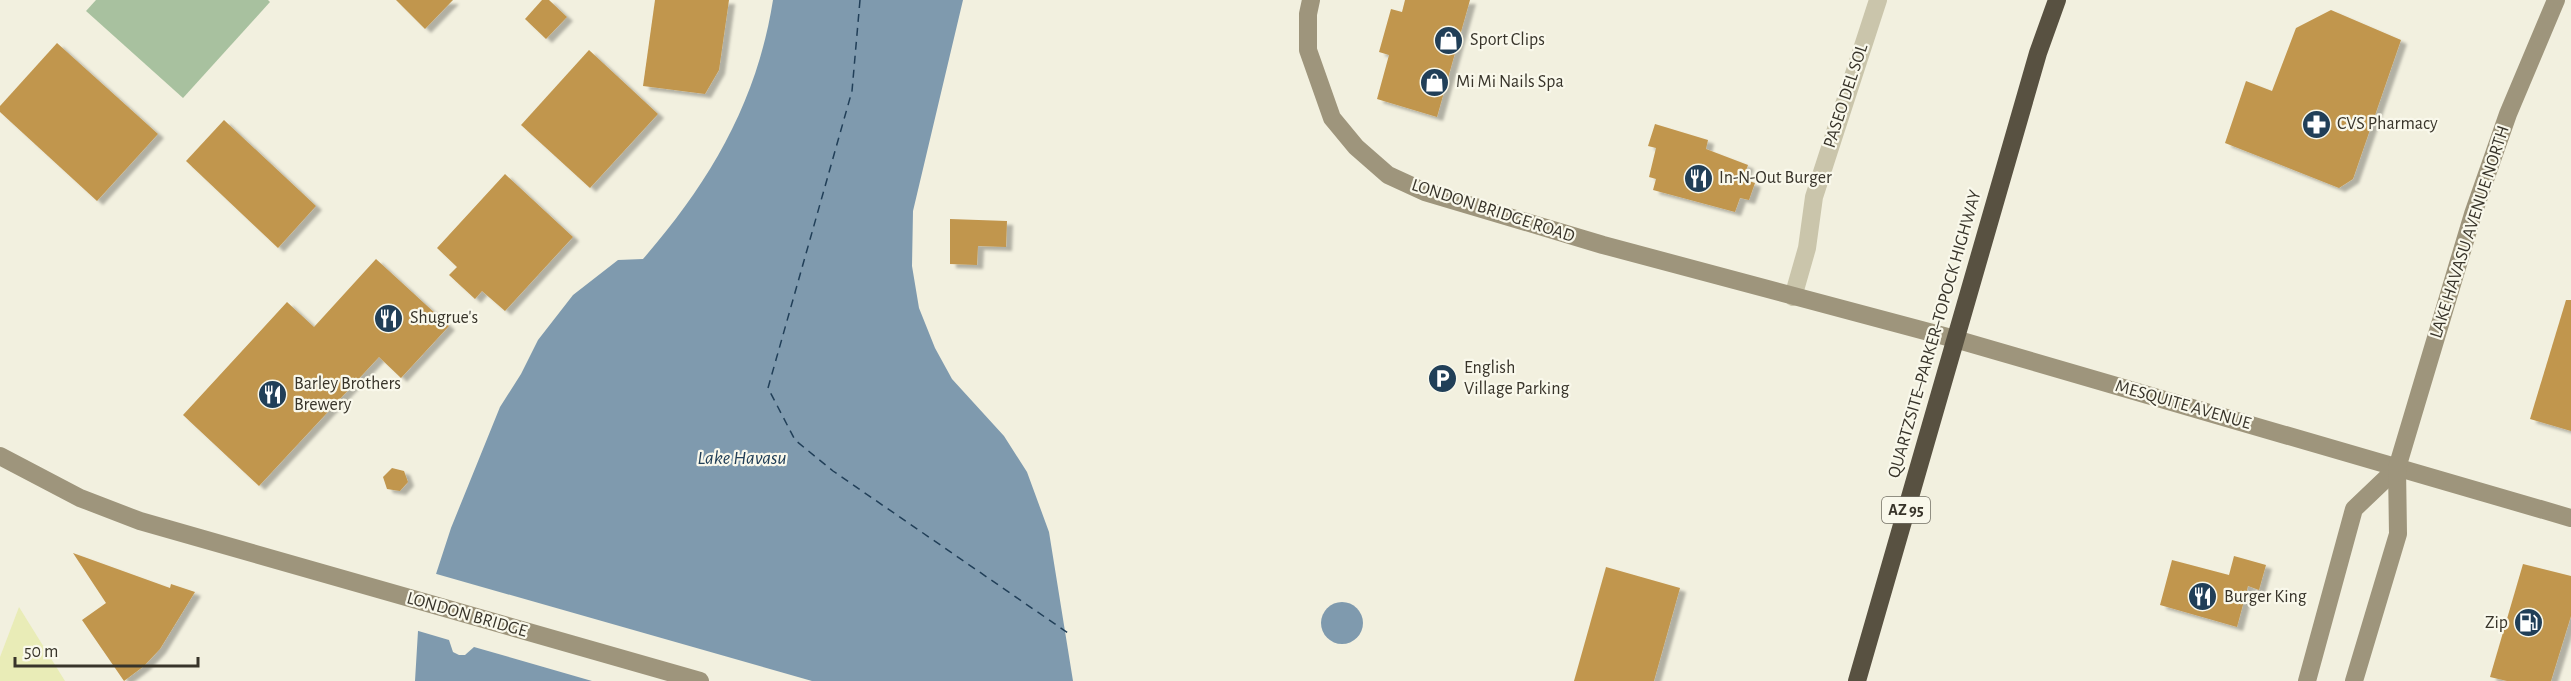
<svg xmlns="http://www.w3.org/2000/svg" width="2571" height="681" font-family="'Alegreya Sans',sans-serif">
  <defs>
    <filter id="shadow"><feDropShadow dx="6" dy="4" stdDeviation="1.5" flood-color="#0004"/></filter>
  </defs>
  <rect width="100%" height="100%" fill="#f2f0df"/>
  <path fill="#a8c19f" d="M96,0H268L270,2L183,98L86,11Z"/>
  <path fill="#e9ecb7" d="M19,607L65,681H0V657Z"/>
  <g fill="#7f9aae">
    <path d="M773,0H963L913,211L912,266L919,308L935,348L952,379L1004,436L1027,472L1049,532L1073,681H415L418,631L436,574L451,528L500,407L521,374L538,340L573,295L618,260L643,259C710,182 757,102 773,0Z"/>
    <circle cx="1342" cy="623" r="21"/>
  </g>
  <path fill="#f2f0df" d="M433,573L812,681H592L474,647L465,655H459L453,652L449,640L415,630Z"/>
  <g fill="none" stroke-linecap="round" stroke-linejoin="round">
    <path stroke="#213f58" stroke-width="1.5" stroke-dasharray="8 6" stroke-linecap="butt" d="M860,0L852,91L768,388L795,440L833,471L1068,633"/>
  </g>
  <g fill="#c1964e" filter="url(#shadow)">
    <path d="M396,0H453L425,29Z"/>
    <path d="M542,0H549L567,17L546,39L525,19Z"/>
    <path d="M655,0H729L719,70L705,94L643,86Z"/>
    <path d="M1405,0H1470L1437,117L1377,99L1389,55L1379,52L1391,9L1402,12Z"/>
    <path d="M2331,10L2401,40L2353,179L2339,188L2225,143L2246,81L2272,91L2296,28Z"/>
    <path d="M57,43L158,134L97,201L0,112V106Z"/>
    <path d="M589,50L658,114L590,188L521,125Z"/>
    <path d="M224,120L316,206L278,248L186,161Z"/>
    <path d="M1655,124L1708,140L1706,149L1748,165L1743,179L1755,183L1749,200L1740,198L1735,212L1653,190L1656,179L1649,177L1656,148L1648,146Z"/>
    <path d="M505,174L573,237L505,311L482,291L475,299L449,275L457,267L437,248Z"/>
    <path d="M950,219L1007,221L1006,247L978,246L977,265L950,264Z"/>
    <path d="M376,259L449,326L401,378L379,357L259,486L183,415L287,302L314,327Z"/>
    <path d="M2566,300H2571V431L2530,419Z"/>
    <path d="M392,468L404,471L408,482L400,491L387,489L383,477Z"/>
    <path d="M73,553L170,588L171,584L195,592L160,649L144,666L124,681L82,620L106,603Z"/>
    <path d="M2234,556L2266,565L2259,590L2248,586L2237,627L2160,605L2172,560L2229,575Z"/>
    <path d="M2523,564L2571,576V616L2551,681H2507L2490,677Z"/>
    <path d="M1606,567L1680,588L1654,681H1574Z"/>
  </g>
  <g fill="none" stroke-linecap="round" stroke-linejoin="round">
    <path stroke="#cac5ab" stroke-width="18" d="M1793,297L1807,248L1814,197L1878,0"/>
    <g stroke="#9e957c" stroke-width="18">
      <path d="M1311,0L1308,14V50L1332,118L1356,147L1388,175L1425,192L1603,245L1955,339L2571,518"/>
      <path d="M0,456L80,498L140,521L700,681"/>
      <path d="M2307,681L2354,509L2397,468"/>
      <path d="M2354,681L2398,534L2397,468L2473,214L2508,114L2556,0"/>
    </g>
    <path stroke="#585141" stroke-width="18" d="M1857,681L2038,53L2057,0"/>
  </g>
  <defs>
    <symbol id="shop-disc" viewBox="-11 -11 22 22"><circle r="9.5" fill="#213f58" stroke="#f9f8eb"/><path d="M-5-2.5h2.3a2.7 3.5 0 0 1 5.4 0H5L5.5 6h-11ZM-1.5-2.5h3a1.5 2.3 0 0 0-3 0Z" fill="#fff"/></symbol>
    <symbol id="pharmacy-disc" viewBox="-11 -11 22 22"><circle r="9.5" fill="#213f58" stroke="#f9f8eb"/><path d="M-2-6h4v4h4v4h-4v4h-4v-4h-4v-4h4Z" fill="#fff"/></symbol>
    <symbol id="restaurant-disc" viewBox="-11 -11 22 22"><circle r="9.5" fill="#213f58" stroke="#f9f8eb"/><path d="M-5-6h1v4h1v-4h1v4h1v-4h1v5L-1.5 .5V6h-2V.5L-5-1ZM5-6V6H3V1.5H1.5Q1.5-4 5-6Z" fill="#fff"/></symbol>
    <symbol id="parking-disc" viewBox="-11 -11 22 22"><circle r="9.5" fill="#213f58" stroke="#f9f8eb"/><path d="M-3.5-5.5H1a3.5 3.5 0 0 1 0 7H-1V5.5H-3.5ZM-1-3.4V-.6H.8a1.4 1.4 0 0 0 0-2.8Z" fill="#fff"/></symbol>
    <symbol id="fuel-disc" viewBox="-11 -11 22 22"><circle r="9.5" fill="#213f58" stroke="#f9f8eb"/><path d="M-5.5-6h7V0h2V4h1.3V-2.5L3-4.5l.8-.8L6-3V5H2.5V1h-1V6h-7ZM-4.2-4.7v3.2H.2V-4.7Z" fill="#fff"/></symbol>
  </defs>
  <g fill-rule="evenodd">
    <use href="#shop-disc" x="1432" y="24" width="33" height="33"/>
    <use href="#shop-disc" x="1418" y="66" width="33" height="33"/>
    <use href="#pharmacy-disc" x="2300" y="108" width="33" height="33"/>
    <use href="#restaurant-disc" x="1682" y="162" width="33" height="33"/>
    <use href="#restaurant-disc" x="372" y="302" width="33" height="33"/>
    <use href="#parking-disc" x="1426" y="362" width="33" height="33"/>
    <use href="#restaurant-disc" x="256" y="378" width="33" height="33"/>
    <use href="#restaurant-disc" x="2186" y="580" width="33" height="33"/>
    <use href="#fuel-disc" x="2512" y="606" width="33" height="33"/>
  </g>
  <g text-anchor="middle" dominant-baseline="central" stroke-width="4.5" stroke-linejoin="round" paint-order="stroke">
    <rect fill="#f9f8eb" stroke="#726f64" stroke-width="1.5" x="1882" y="497" width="48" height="26" rx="4.5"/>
    <g font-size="16" font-weight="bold" fill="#38342a">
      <text x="1906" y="510">AZ 95</text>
    </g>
    <g font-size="18" fill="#38342a" stroke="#f9f8eb" text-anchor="start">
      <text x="1470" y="40">Sport Clips</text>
      <text x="1456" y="82">Mi Mi Nails Spa</text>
      <text x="2337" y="124">CVS Pharmacy</text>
      <text x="1719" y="178">In-N-Out Burger</text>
      <text x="410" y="318">Shugrue's</text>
      <text x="1464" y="368">English<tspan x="1464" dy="21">Village Parking</tspan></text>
      <text x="294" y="384">Barley Brothers<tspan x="294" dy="21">Brewery</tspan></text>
      <text x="2224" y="597">Burger King</text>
      <text x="2508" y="623" text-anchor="end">Zip</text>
    </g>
    <g font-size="18" fill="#38342a" stroke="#f9f8eb">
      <text transform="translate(1846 96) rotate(-72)">PASEO DEL SOL</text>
      <text transform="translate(1493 211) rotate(18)">LONDON BRIDGE ROAD</text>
      <text transform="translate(2470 232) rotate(-72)">LAKE HAVASU AVENUE NORTH</text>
      <text transform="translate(1935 334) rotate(-74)">QUARTZSITE–PARKER–TOPOCK HIGHWAY</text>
      <text transform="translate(2183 405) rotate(16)">MESQUITE AVENUE</text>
      <text transform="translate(467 615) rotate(16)">LONDON BRIDGE</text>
    </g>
    <g font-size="20" font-style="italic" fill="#213f58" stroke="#f9f8eb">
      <text x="742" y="458">Lake Havasu</text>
    </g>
  </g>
  <path d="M15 657v9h183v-9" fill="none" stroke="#38342a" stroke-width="3"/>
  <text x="24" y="657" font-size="18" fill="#38342a" stroke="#f9f8eb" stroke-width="4.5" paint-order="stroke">50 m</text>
</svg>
